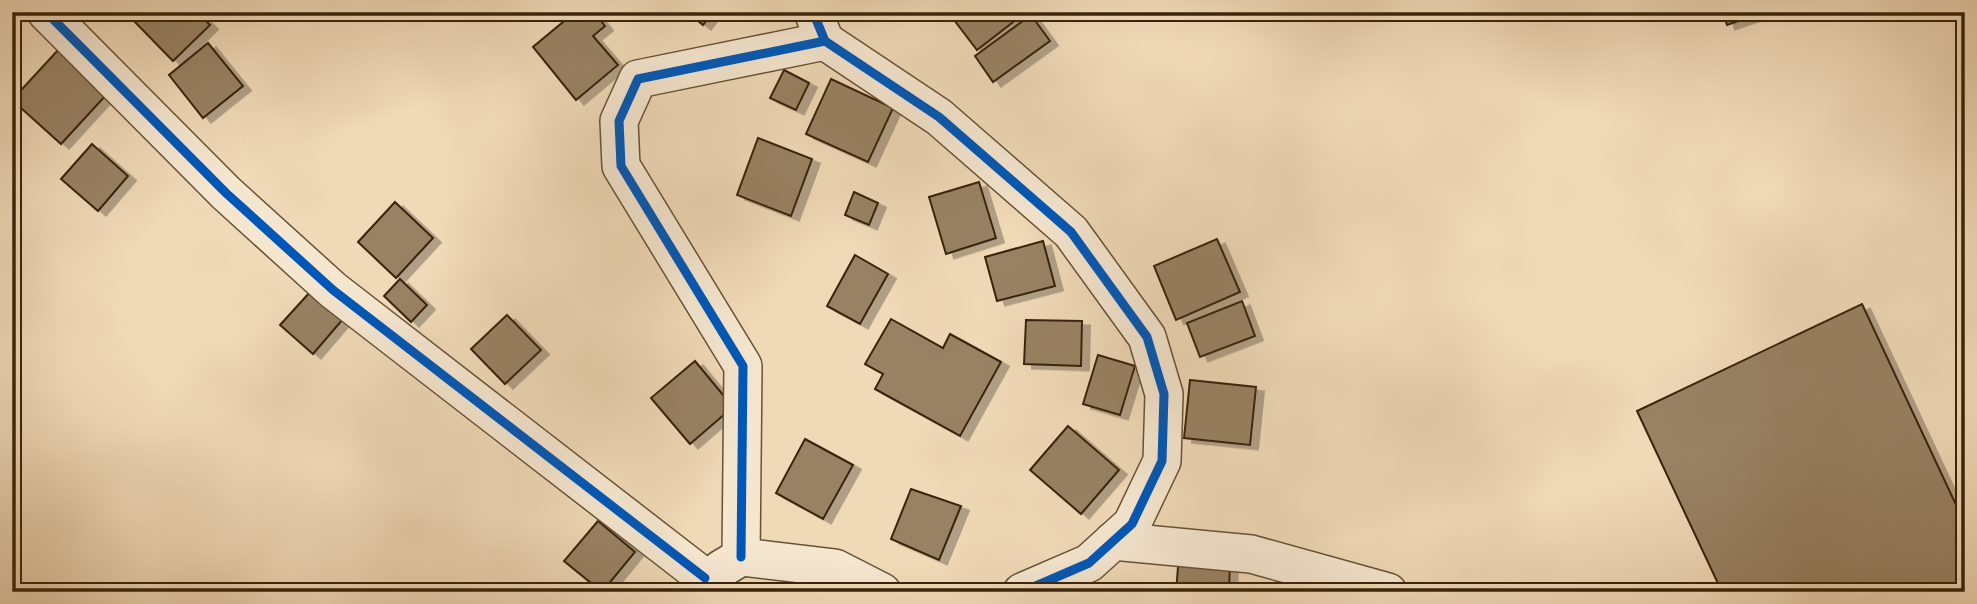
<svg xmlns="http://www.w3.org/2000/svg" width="1977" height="604" font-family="'IM FELL DW Pica',serif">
  <defs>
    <filter id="shadow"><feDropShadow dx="8" dy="4.5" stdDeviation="0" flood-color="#0004"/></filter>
  </defs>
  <rect width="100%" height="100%" fill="#f0d9b7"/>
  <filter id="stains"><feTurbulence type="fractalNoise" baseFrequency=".00286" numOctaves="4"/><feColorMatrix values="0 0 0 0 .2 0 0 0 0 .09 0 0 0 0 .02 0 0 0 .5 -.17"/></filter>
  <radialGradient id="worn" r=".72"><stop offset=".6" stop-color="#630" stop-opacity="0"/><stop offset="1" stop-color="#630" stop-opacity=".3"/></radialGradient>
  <g fill="#988263" stroke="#392409" stroke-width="2" filter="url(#shadow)">
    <path d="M137,12H197L210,25L173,61L131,18Z"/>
    <path d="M575,12H594L605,26L593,36L618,65L576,100L533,47Z"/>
    <path d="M687,12H713L703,25Z"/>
    <path d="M948,12H1026L977,50Z"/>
    <path d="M1723,12H1765L1727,25Z"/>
    <path d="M1031,15L1050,41L993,82L975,56Z"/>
    <path d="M208,43L243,86L203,118L169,75Z"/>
    <path d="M59,49L107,94L61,144L12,100Z"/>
    <path d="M784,70L809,83L796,110L770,98Z"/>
    <path d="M831,79L893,108L868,162L806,134Z"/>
    <path d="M758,138L812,159L791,216L737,195Z"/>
    <path d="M92,144L128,176L98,211L61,179Z"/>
    <path d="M979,182L996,238L946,254L929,197Z"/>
    <path d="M854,192L878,203L869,225L845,215Z"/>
    <path d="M395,202L433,238L396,278L358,242Z"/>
    <path d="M1217,239L1240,292L1176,320L1154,266Z"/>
    <path d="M1043,241L1055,286L997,301L985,257Z"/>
    <path d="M855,255L888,274L860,324L827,306Z"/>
    <path d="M400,279L427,305L411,322L384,296Z"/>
    <path d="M311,291L343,319L313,354L280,325Z"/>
    <path d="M1242,301L1255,336L1200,357L1187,323Z"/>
    <path d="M1862,304L1965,524V592H1722L1637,411Z"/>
    <path d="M507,315L541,350L505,384L471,349Z"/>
    <path d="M891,319L943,348L950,334L1001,362L960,436L875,389L883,374L865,364Z"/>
    <path d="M1026,320L1082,321L1081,366L1024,364Z"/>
    <path d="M1098,355L1135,366L1120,415L1083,404Z"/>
    <path d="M695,361L733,407L690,444L651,398Z"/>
    <path d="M1190,380L1256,387L1250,445L1184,438Z"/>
    <path d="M1068,426L1119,470L1081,514L1030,470Z"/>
    <path d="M805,439L853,465L823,519L776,493Z"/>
    <path d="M911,489L961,506L939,560L891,539Z"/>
    <path d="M598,521L635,552L602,592L564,561Z"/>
    <path d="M1179,555L1230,562L1229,592H1176Z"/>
  </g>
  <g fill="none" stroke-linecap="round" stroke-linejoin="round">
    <defs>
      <g id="minor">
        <path d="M46,12L226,193L333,290L705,578"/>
        <path d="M813,12L825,41L939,117L1071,232L1147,337L1164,394L1162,461L1132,524L1089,563L1022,592"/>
        <path d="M1113,541L1251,554L1388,592"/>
        <path d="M741,557L743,366L621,166L619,121L638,79L825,41"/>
        <path d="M721,569L741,557L835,568L882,592"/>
      </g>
    </defs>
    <use href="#minor" stroke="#675134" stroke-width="40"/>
    <use href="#minor" stroke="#f5e6d0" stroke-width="37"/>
    <defs>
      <g id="cycleway">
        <path d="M46,12L226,193L333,290L705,578"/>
        <path d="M813,12L825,41L939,117L1071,232L1147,337L1164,394L1162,461L1132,524L1089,563L1022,592"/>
        <path d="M741,557L743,366L621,166L619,121L638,79L825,41"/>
      </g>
    </defs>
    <use href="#cycleway" stroke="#f5e6d0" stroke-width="13"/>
    <use href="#cycleway" stroke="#0057b8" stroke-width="9"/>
  </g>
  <rect width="1977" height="604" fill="none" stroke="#f0d9b7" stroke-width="42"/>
  <rect x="14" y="14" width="1949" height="576" fill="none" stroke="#392409" stroke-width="3.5"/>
  <rect x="21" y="21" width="1935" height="562" fill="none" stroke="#392409" stroke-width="2"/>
  <rect width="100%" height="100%" filter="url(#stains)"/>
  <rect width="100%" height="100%" fill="url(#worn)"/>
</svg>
